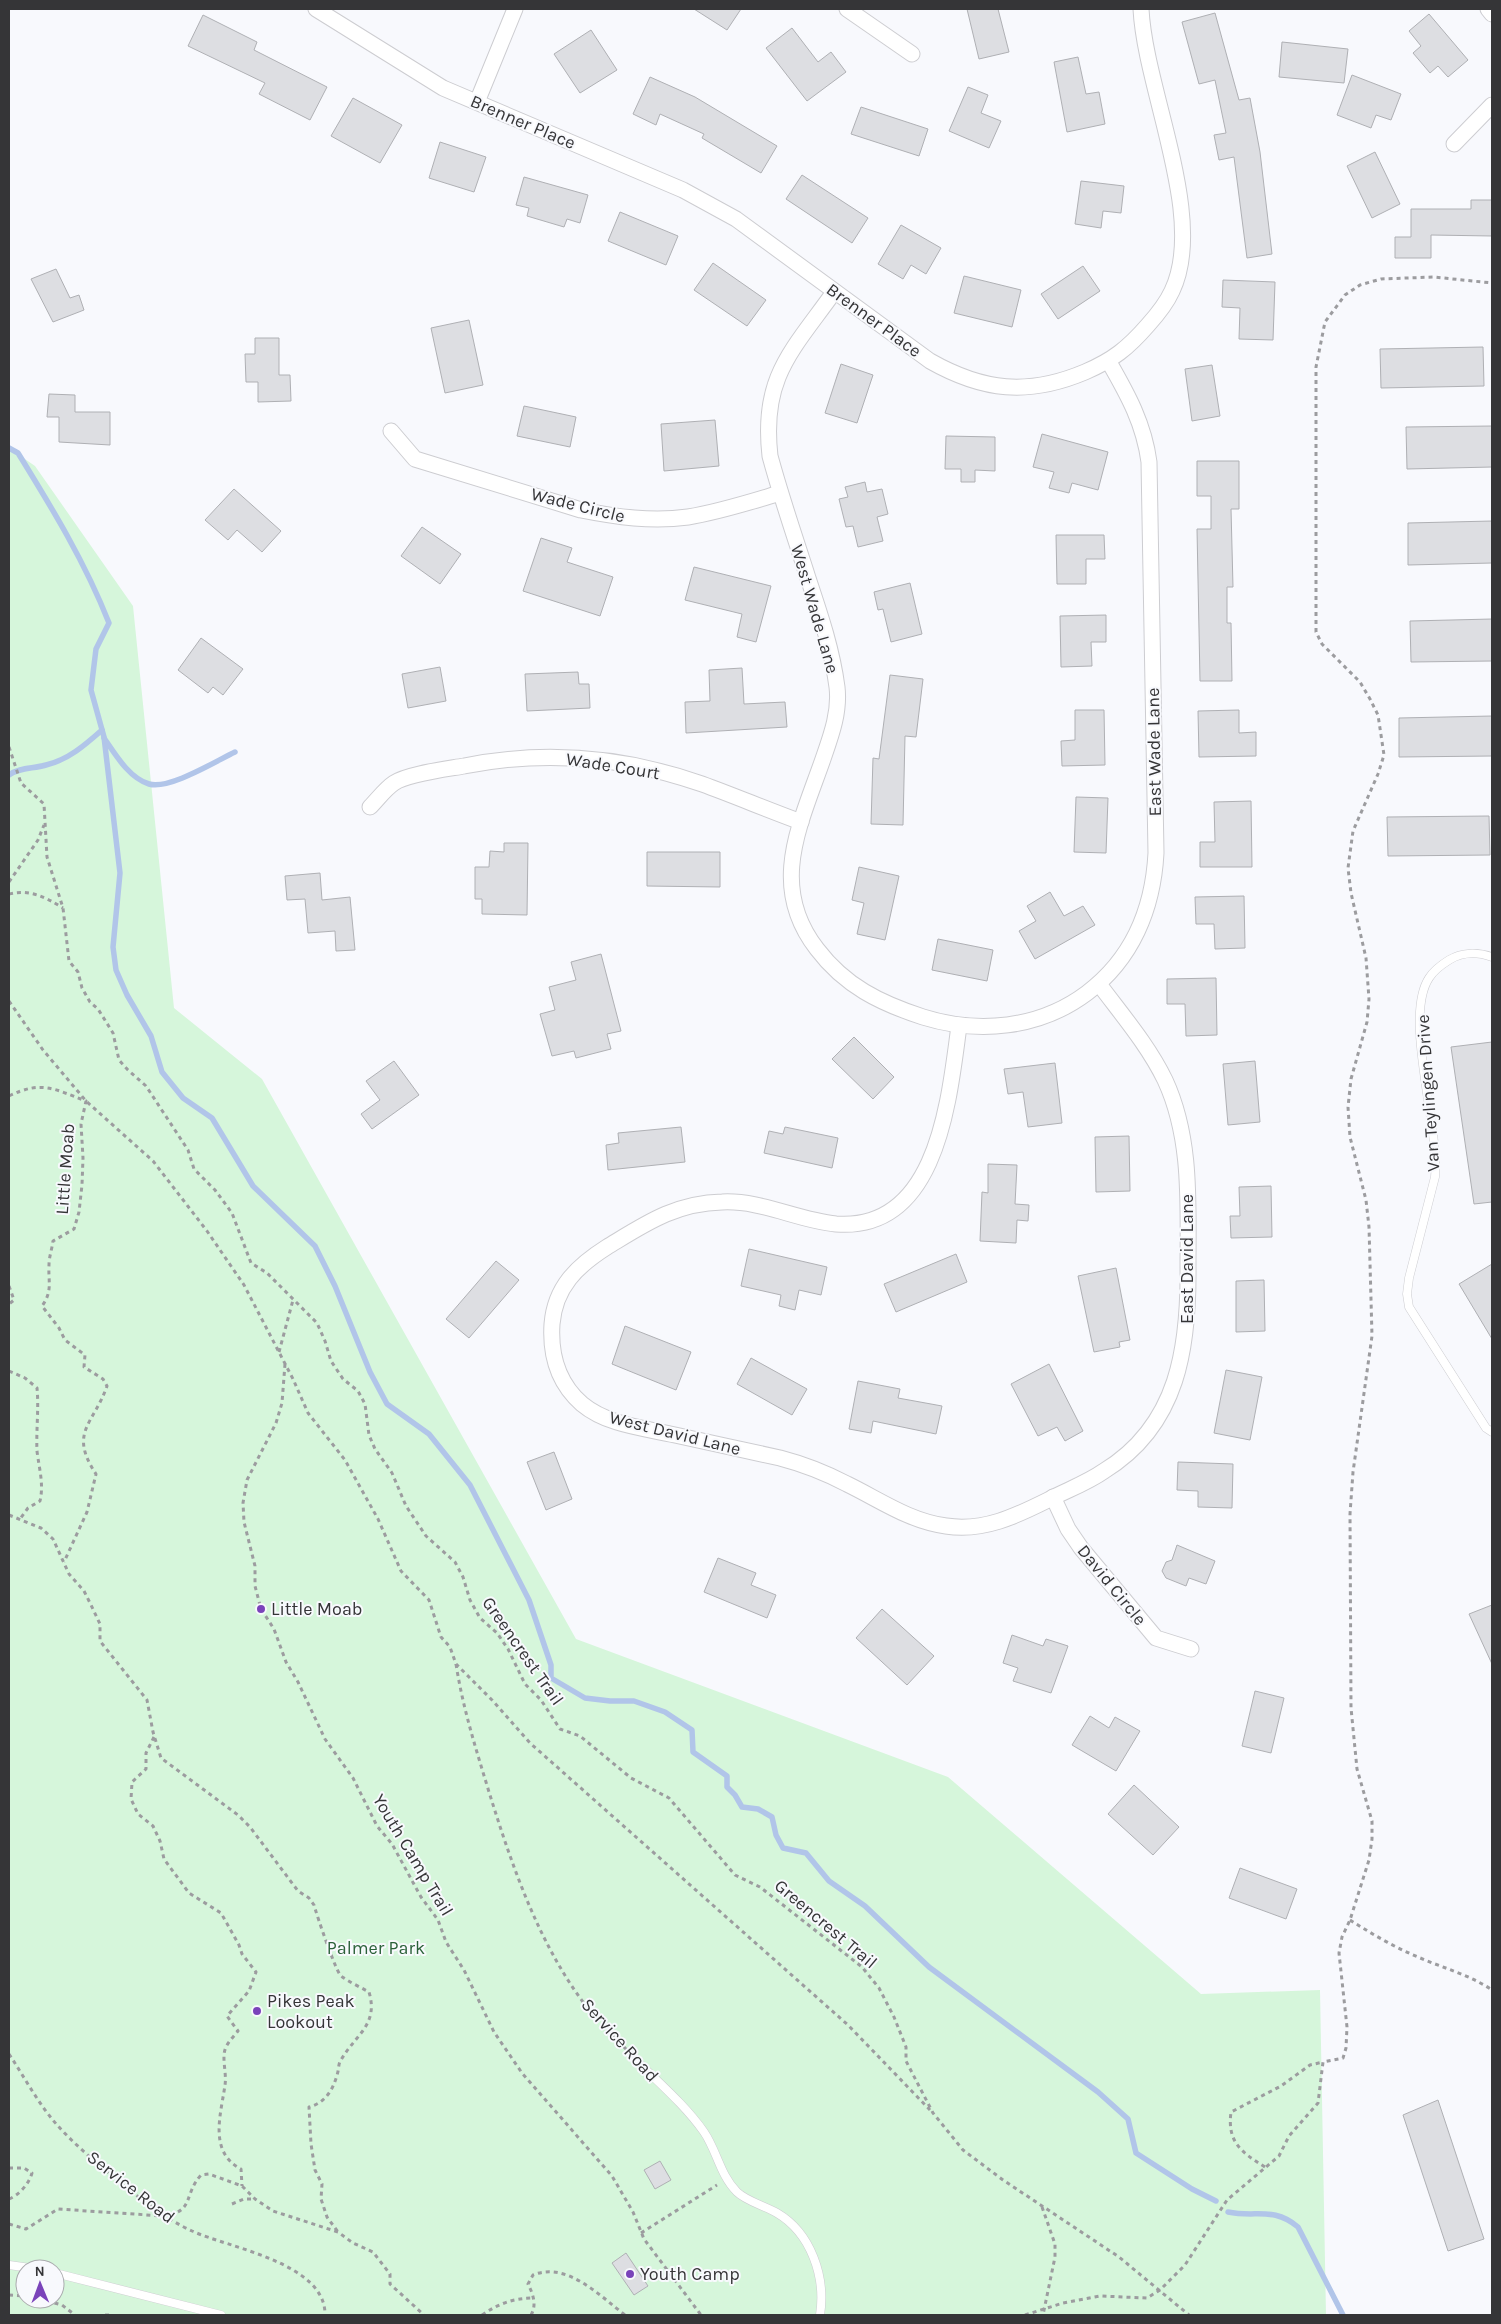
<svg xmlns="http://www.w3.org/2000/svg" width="1501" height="2324" font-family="Karla,sans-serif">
  <rect width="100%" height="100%" fill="#f8f9fd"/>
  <path fill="#d6f6db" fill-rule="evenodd" d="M9,448L35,466L133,606L174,1008L262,1079L576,1639L948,1777L1201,1994L1320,1990L1326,2315H9ZM25,2269H55V2299H25Z"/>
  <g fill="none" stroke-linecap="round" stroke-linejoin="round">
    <g stroke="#b1c5e9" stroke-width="5.5">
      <path d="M9,448L18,453C52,508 85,562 109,623L96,649L91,690L104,737L120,873L113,947L116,970L127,995L151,1036L162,1072L183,1098L212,1118L253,1186L315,1246L335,1286L370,1372L387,1404L429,1434L470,1485L529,1600L551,1665V1678L585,1698L610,1701H634L665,1712L692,1730L693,1752L727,1776V1787L735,1795L742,1807L758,1809L772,1817L776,1835L783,1848L806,1853L829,1881L865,1906L929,1967L1098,2092L1128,2119L1136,2153L1192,2189L1216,2201"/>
      <path d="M104,738C115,754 129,778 149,784C169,790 216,761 235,752"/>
      <path d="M9,775C20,767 33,769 46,765C68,760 85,745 102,730"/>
      <path d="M1228,2212C1256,2218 1273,2206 1298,2227L1343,2315"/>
    </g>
  </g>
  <g fill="#dddee2" stroke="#afb0b4">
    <path d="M694,9H741L727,30Z"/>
    <path d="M967,9H998L1009,52L979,59Z"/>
    <path d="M1215,13L1239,100L1250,98L1260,152L1272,254L1247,258L1234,157L1219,160L1214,135L1226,133L1215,80L1199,84L1182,22Z"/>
    <path d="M1429,14L1468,60L1448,77L1438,66L1430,73L1413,53L1421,46L1409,31Z"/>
    <path d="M203,15L257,42L254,50L327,87L310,120L259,94L265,83L188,46Z"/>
    <path d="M792,28L818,62L831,52L846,72L807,101L766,48Z"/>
    <path d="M591,30L617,70L580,93L554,54Z"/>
    <path d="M1282,42L1348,49L1344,83L1279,77Z"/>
    <path d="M1078,57L1086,94L1099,92L1105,124L1067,132L1054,62Z"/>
    <path d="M1352,75L1401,94L1391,120L1376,115L1371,128L1337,115Z"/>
    <path d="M650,77L695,97L777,146L761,173L702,138L704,134L660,114L656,125L633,114Z"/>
    <path d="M968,87L988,95L981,113L1001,121L989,148L949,131Z"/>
    <path d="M353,98L402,125L380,163L331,136Z"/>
    <path d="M861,107L928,129L919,156L851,134Z"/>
    <path d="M440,142L486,157L474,192L429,178Z"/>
    <path d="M1375,152L1400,204L1372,218L1347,166Z"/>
    <path d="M802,175L868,218L852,243L786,199Z"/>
    <path d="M524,177L588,195L580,223L567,219L564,227L527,216L529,208L516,205Z"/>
    <path d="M1081,181L1124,186L1121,213L1103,211L1101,228L1075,224Z"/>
    <path d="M1471,200H1492V236L1431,235V258H1395V237H1411V209H1471Z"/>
    <path d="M620,212L678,236L666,265L608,241Z"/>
    <path d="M901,225L941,248L926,274L911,265L903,279L878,264Z"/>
    <path d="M713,263L766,300L747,326L694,290Z"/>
    <path d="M1083,266L1100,291L1058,319L1041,294Z"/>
    <path d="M56,269L70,298L79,295L84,310L53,322L31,279Z"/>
    <path d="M964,276L1021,290L1012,327L954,313Z"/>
    <path d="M1223,280L1275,282L1273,340L1239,339L1240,308L1222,307Z"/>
    <path d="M469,320L483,385L445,393L431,328Z"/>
    <path d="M255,338H279V375H290L291,401L258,402V382H246L245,354H255Z"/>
    <path d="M1483,347L1484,386L1381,388L1380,349Z"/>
    <path d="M841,364L873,375L857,423L825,413Z"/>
    <path d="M1212,365L1220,416L1192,421L1185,369Z"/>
    <path d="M49,394L75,395V412H110V445L59,442V417H47Z"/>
    <path d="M524,406L576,417L570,447L517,436Z"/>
    <path d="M715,420L719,466L664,471L661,424Z"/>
    <path d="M1492,426V467L1407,469L1406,427Z"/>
    <path d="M1042,434L1108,452L1098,490L1072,483L1069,493L1049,488L1054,472L1033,467Z"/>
    <path d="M946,436L995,437V471L975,470V482H961V469H945Z"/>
    <path d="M1197,461H1239V509H1231L1233,587H1227V623H1231L1232,681H1200L1197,529H1211V496H1197Z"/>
    <path d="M865,482L867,492L882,489L888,514L877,517L883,541L858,547L853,526L846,527L839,499L848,497L845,487Z"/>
    <path d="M234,489L281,531L262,552L237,530L228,540L205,520Z"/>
    <path d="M1492,521V563L1408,565V523Z"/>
    <path d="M422,527L461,554L440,584L401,556Z"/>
    <path d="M1056,535H1104L1105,559H1086V584H1057Z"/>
    <path d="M541,538L572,548L567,562L613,577L600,616L523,591Z"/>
    <path d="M694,567L771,586L756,642L737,637L742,614L685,600Z"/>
    <path d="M910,583L922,634L891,642L883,609L878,610L874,592Z"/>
    <path d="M1106,615V642H1091L1092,666L1061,667L1060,616Z"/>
    <path d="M1492,619V661L1411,662L1410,621Z"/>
    <path d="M201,638L243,669L223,695L213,687L208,693L178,670Z"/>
    <path d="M440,667L446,701L408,708L402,674Z"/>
    <path d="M742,668L744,704L785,702L787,727L686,733L685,702L710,701L709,670Z"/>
    <path d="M578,672L579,684H589L590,708L527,711L525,674Z"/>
    <path d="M890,675L923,679L916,737L905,736L903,825L871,824L873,758L879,759Z"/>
    <path d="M1075,710H1104L1105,765L1062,766L1061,741L1075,740Z"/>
    <path d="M1239,710V733L1256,732V756L1199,757L1198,711Z"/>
    <path d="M1492,716V756L1399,757V718Z"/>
    <path d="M1076,797L1108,798L1106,853L1074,852Z"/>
    <path d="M1251,801L1252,867H1200V842H1215L1214,802Z"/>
    <path d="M1489,816L1490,855L1388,856L1387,817Z"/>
    <path d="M504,843H528L527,915L482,914V899H475V867H489L490,851L504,852Z"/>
    <path d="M647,852H720V887L647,886Z"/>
    <path d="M859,867L899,876L885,940L857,934L864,903L852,900Z"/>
    <path d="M320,873L322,900L350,897L355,950L336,951L335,931L308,933L305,899L287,900L285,876Z"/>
    <path d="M1050,892L1064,916L1083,906L1095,925L1035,959L1019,931L1036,921L1027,906Z"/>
    <path d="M1244,896L1245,948L1215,949L1214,924H1196L1195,897Z"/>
    <path d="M938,939L993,950L987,981L932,970Z"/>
    <path d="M601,954L621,1031L607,1034L611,1049L576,1058L574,1051L552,1056L540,1014L555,1010L549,987L576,980L571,962Z"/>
    <path d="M1216,978L1217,1035L1186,1036L1185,1004H1167V979Z"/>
    <path d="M854,1037L894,1077L873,1099L832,1059Z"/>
    <path d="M1492,1042V1202L1474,1204L1451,1047Z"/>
    <path d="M394,1061L419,1095L372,1129L361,1114L380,1100L366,1081Z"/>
    <path d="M1255,1061L1260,1122L1228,1125L1223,1064Z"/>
    <path d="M1055,1063L1062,1123L1028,1127L1023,1092L1008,1094L1004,1069Z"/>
    <path d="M681,1127L685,1162L608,1170L606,1145L619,1143L618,1133Z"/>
    <path d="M785,1127L838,1138L832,1168L764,1153L769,1131L783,1134Z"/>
    <path d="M1129,1136L1130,1191L1096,1192L1095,1137Z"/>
    <path d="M988,1164L1017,1165L1015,1204L1029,1205L1028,1221L1017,1220L1016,1243L980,1241L982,1192L988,1193Z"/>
    <path d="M1271,1186L1272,1237L1231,1238L1230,1216H1240L1239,1187Z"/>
    <path d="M749,1249L827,1267L821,1295L799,1290L795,1310L779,1306L781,1295L741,1286Z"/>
    <path d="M956,1254L967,1282L896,1312L884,1284Z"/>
    <path d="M496,1261L519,1280L469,1338L446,1319Z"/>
    <path d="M1492,1264V1339L1459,1284Z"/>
    <path d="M1116,1268L1130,1340L1119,1342L1120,1347L1094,1352L1078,1276Z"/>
    <path d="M1264,1280L1265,1331L1236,1332V1281Z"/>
    <path d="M625,1326L691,1352L676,1390L612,1364Z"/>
    <path d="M751,1358L807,1389L792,1415L737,1384Z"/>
    <path d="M1049,1364L1083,1431L1065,1441L1057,1427L1038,1436L1011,1384Z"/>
    <path d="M1226,1370L1262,1377L1250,1440L1214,1433Z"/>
    <path d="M858,1381L900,1389L898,1398L942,1406L936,1434L873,1421L871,1433L849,1429Z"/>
    <path d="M554,1452L572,1499L546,1510L527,1462Z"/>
    <path d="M1178,1462L1233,1464L1232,1508L1198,1507V1491L1177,1490Z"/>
    <path d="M1177,1545L1215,1561L1206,1584L1189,1578L1186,1586L1166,1578L1162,1571L1166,1562L1172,1560Z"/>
    <path d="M718,1558L756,1573L751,1585L776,1595L767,1618L704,1592Z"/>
    <path d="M1492,1605V1664L1469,1614Z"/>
    <path d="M882,1609L934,1656L907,1685L856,1638Z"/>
    <path d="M1012,1635L1043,1646L1046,1639L1068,1646L1051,1693L1013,1681L1018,1668L1003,1663Z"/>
    <path d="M1255,1691L1284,1698L1271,1753L1242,1746Z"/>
    <path d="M1090,1716L1109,1728L1115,1717L1140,1731L1116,1771L1072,1745Z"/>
    <path d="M1134,1785L1179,1827L1153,1855L1108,1814Z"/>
    <path d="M1240,1868L1297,1889L1286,1919L1229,1898Z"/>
    <path d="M1438,2100L1484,2239L1448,2251L1403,2115Z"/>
    <path d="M660,2161L671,2180L655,2189L644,2170Z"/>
    <path d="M626,2253L648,2286L634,2295L612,2263Z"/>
  </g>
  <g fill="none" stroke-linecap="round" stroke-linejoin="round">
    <defs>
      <g id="lane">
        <path d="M1492,957C1478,952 1462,952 1449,960C1441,965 1434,970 1429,978C1403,1018 1440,1127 1435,1177L1409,1278L1407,1294L1409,1307L1486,1428L1492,1432"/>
        <path d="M636,2060C659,2083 685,2105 704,2132C717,2151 720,2175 737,2192C746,2201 765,2206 777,2213C811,2233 826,2277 820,2315"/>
        <path d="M9,2265L37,2269"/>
        <path d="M55,2273L221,2315"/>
      </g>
      <g id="street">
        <path d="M316,9L443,88L683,190L736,219L930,361C983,391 1028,396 1085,372C1113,360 1128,348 1148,325C1157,315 1166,304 1172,291C1207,218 1145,90 1141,9"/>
        <path d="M847,9L912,54"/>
        <path d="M1488,9L1492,14"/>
        <path d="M477,102L515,9"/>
        <path d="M1454,144L1492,105"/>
        <path d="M834,292C792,351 761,377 770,456C781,497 795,537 808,578C820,614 832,649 837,687C840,712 831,736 823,759C800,825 768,886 817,949C845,986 880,1003 923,1017C978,1034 1039,1029 1087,993C1132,959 1153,909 1156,853L1149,462C1144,424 1128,395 1109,362"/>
        <path d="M391,431L415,459L581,510C616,517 652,522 688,517C719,512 750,502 780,493"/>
        <path d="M370,807C378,799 385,789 394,783C407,774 447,769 464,766C544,750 625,757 702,784C735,796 768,810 801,822"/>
        <path d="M959,1026C949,1099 938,1232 836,1224C797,1220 761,1200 722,1202C675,1203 645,1224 607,1247C577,1266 555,1287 552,1324C550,1355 558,1383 582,1404C607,1425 644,1428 675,1435C710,1443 745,1450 780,1458C803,1464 826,1473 847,1484C880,1500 909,1521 946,1526C983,1532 1016,1516 1048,1500C1067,1490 1087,1483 1104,1471C1179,1425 1189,1346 1188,1266C1188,1204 1192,1138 1165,1080C1148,1045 1122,1015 1099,984"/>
        <path d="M1053,1497L1068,1529L1081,1548L1156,1638L1191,1649"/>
      </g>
    </defs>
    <use href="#lane" stroke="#cdcdd1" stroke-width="9"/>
    <use href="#street" stroke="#cdcdd1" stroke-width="17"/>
    <g stroke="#9c9c9f" stroke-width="3" stroke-dasharray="4 4" stroke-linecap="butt">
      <path d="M9,747L21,783L44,804L47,857L63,908L69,961L78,972L82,988L90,1002L98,1009L113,1033L119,1060L128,1070L146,1086L188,1150L194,1169L215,1190L232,1213L251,1263L267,1273L317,1323L325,1341L331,1361L343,1379L358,1391L365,1404L369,1435L375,1449L392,1473L406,1506L426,1536L455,1562L463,1577L470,1600L480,1618L497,1633L508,1649L525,1684L541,1700L560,1729L580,1736L631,1778L669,1798L735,1875L760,1887L862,1967L879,1988L894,2017L906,2047V2061L933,2113L963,2150L1003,2180L1119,2257L1189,2315"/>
      <path d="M9,882L38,840L44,825"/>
      <path d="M9,894C30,889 45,897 63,908"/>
      <path d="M9,1001L43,1050L86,1101L153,1161L207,1231L244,1285L293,1379L308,1413L345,1460L378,1519L401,1571L429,1600L441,1637L450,1647L456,1664L492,1700L530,1743L848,2025L930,2110"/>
      <path d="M9,1096C42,1080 54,1089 86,1101L81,1124L83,1158L82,1185L79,1212L74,1229L53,1241C52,1249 49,1257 49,1265C48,1281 53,1291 42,1306L59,1328L65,1340L85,1355L84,1367L103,1379L107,1386C94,1424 68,1432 96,1474L87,1512L64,1562"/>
      <path d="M9,1286L14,1300L9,1304"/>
      <path d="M279,1352L293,1300"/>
      <path d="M285,1364L282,1403L276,1423L247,1480L243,1503L244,1522L255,1566V1586L261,1609L274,1629L286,1662L298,1682L325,1739L353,1778L377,1826L392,1844L421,1897L438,1920L446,1942L464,1970L494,2032L522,2073L612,2176L633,2212L644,2239L701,2315"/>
      <path d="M9,1371L25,1378L37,1388C39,1409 36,1430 37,1451C39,1468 44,1484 40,1501L28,1508L20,1519"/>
      <path d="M9,1515L41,1528L53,1539L69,1574L84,1591L91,1605L100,1624V1641L147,1700L153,1732L161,1758L238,1815L250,1827L298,1891L309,1898L314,1905C317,1916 336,1972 341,1976C349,1982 360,1987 369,1992C379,2025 355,2035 341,2060C338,2064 339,2070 337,2075C333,2090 325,2103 309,2107L311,2144L315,2170L322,2184L321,2199L327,2217L338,2232"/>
      <path d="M456,1664C463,1709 476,1749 489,1792C514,1872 542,1954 597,2020C607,2031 618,2041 629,2052"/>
      <path d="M154,1737L146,1753V1769L132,1782L131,1799L138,1814L153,1826L160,1841L164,1859L189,1893L221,1913L239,1945L242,1954L256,1972L249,1991L227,2016L238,2031C234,2036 229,2041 226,2047C221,2057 227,2073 225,2085C221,2114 208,2152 241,2169L242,2186"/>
      <path d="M1350,1920C1372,1934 1394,1947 1418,1957C1443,1968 1470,1975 1492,1990"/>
      <path d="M9,2054C25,2078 39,2105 58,2126C76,2146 97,2163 117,2180C141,2199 164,2218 192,2231C229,2248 326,2263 325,2315"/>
      <path d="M1265,2167C1241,2152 1227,2142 1231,2112L1281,2086L1310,2065L1323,2062"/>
      <path d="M9,2168H24L32,2173C29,2184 19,2195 9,2199"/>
      <path d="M232,2204L244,2199H255"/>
      <path d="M1042,2207L1055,2244V2257L1043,2315"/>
      <path d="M9,2224L26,2229L58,2209L163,2216C195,2212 183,2195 201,2175L209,2174L242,2186L255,2199L273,2211L338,2232L353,2243L373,2252L390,2274V2284L424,2315"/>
      <path d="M641,2233L717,2185"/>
      <path d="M9,2295L25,2296"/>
      <path d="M39,2299L62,2305L75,2315"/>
      <path d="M105,2315H111"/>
      <path d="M482,2315C498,2304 513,2298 534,2298"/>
      <path d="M531,2315C537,2305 533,2294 528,2284L533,2275C567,2261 600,2296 625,2315"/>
      <path d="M1025,2315L1063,2303L1100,2296L1147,2298L1160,2290L1185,2265L1227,2200L1279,2156L1289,2136L1318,2103L1323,2062L1343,2058L1346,2048L1347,2027L1339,1953L1342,1937L1350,1920L1369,1860L1372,1839V1821L1357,1769L1351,1708L1350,1514L1353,1472L1372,1336L1369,1227L1366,1200L1350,1137L1348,1107L1351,1079L1367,1022L1369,999L1366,958L1351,893L1348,868L1353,831L1378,774L1384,755L1378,715L1370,699L1360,682L1322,644L1316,632V367L1325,322L1345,295L1360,285L1381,279L1434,277L1492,283"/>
    </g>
    <use href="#lane" stroke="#fff" stroke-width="8"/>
    <use href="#street" stroke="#fff" stroke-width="15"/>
  </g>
  <g fill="#7a43ba" stroke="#f8f9fd" stroke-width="2">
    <circle cx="261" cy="1609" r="5"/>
    <circle cx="257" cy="2011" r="5"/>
    <circle cx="630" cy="2274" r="5"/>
  </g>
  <g text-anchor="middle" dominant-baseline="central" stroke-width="4" stroke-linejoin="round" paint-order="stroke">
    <g font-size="18" fill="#353537" stroke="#f8f9fd">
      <text transform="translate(523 122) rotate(23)">Brenner Place</text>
      <text transform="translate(874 320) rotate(36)">Brenner Place</text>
      <text transform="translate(578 505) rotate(14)">Wade Circle</text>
      <text transform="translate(815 609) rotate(74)">West Wade Lane</text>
      <text transform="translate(1154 752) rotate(-91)">East Wade Lane</text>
      <text transform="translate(613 766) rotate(9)">Wade Court</text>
      <text transform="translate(1428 1093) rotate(-94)">Van Teylingen Drive</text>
      <text transform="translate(65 1169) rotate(-86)">Little Moab</text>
      <text transform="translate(1187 1259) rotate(-90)">East David Lane</text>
      <text transform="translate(675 1433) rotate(14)">West David Lane</text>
      <text transform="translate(1112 1585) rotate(51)">David Circle</text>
      <text transform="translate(523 1651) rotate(55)">Greencrest Trail</text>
      <text transform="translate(413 1855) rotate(59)">Youth Camp Trail</text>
      <text transform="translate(826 1924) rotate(40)">Greencrest Trail</text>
      <text transform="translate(620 2040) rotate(48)">Service Road</text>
      <text transform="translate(131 2187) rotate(38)">Service Road</text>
    </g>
    <g font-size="18" fill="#353537" stroke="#f8f9fd" text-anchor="start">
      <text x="271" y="1609">Little Moab</text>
      <text x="267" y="2001">Pikes Peak<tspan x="267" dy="21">Lookout</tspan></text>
      <text x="640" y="2274">Youth Camp</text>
    </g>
    <g font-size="18" fill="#2b6139" stroke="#f8f9fd">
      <text x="376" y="1948">Palmer Park</text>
    </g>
  </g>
  <rect width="1501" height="2324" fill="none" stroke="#353537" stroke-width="20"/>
  <g transform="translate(40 2284) rotate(359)"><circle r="24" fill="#f8f9fd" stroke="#aaabae"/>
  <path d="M0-4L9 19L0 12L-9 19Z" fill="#7a43ba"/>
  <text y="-8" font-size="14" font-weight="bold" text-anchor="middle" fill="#353537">N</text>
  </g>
</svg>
